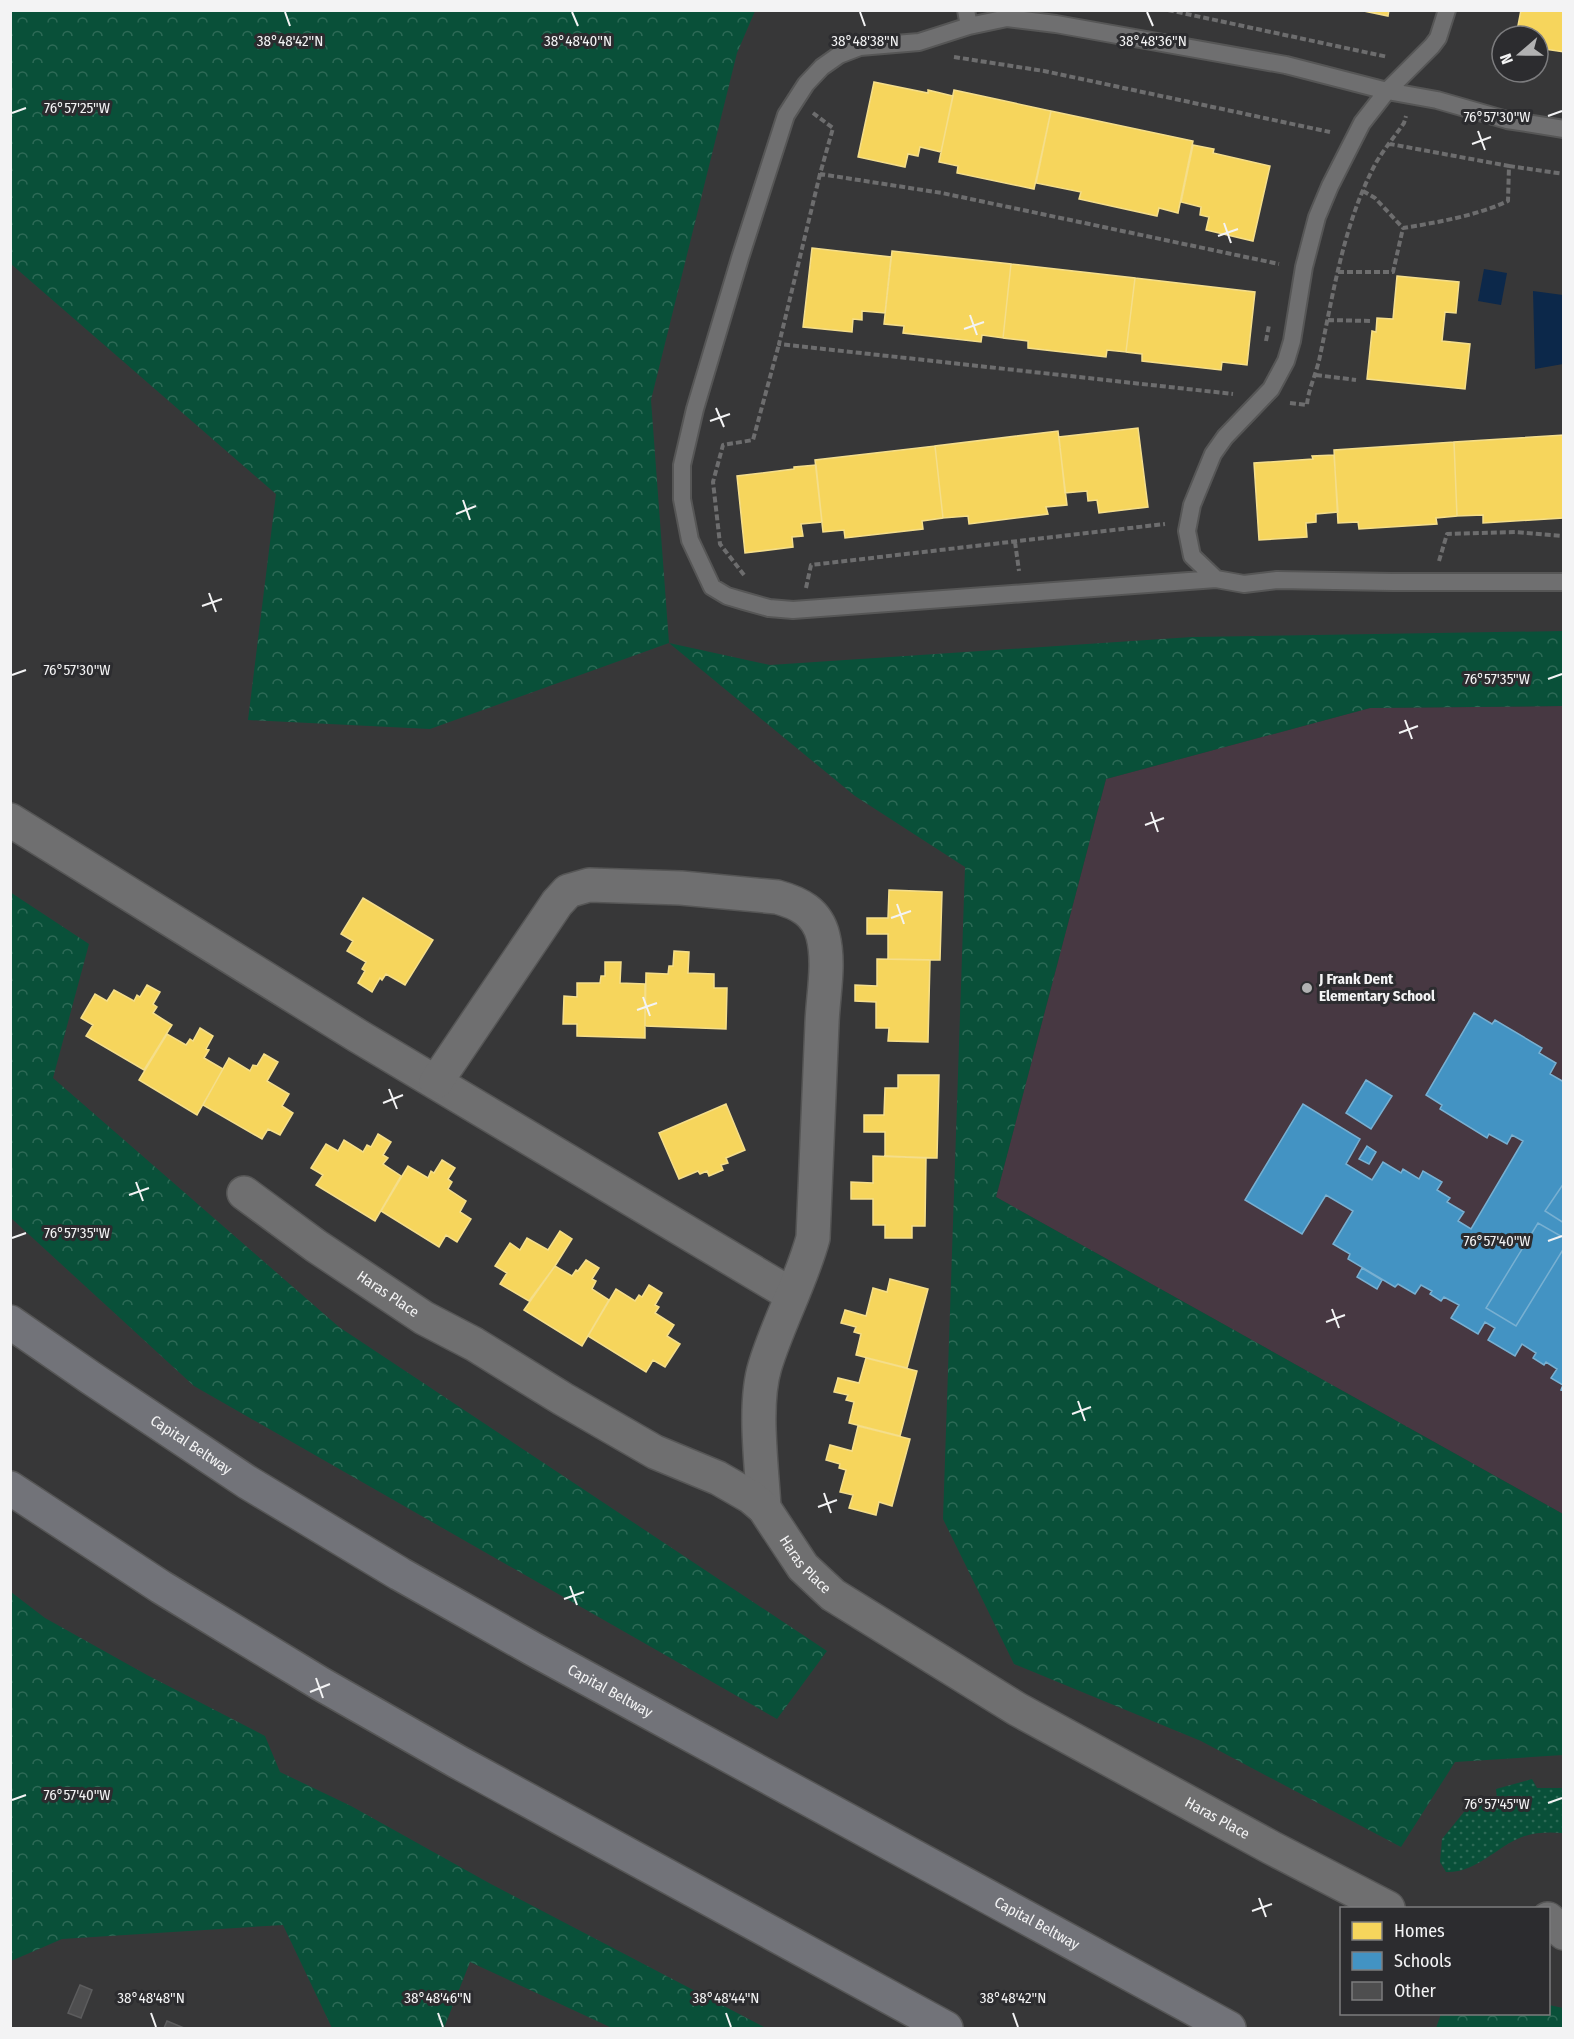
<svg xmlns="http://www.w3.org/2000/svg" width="1574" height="2039" font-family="'Fira Sans Condensed',sans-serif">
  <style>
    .education { fill: #473842 }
    .forest { fill: url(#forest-crowns) }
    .park { fill: url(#park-dots) }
    .water { fill: #0c284a }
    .homes { fill: #f6d55c; stroke: #f5de8a; stroke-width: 1.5 }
    .schools { fill: #4393c3; stroke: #78b0d2; stroke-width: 1.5 }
    .building { fill: #4e4e4f; stroke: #5c5c5d; stroke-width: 1.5 }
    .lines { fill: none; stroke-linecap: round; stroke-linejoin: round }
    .service-casing { stroke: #565656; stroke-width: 20 }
    .minor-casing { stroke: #565656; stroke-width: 36 }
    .motorway-casing { stroke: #565656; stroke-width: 36 }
    .path { stroke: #6d6d6e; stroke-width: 4; stroke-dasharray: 6 3; stroke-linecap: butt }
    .service { stroke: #6f6f70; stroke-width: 16 }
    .minor { stroke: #6f6f70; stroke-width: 33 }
    .motorway { stroke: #727379; stroke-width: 33 }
    .ticks { fill: none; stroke: #f3f3f4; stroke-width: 2 }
    .poi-dot { fill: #b1b1b2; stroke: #2c2c2f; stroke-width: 2 }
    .labels { text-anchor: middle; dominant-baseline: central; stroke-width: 6; stroke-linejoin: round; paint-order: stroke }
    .poi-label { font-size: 15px; font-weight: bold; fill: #f3f3f4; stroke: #2c2c2f; text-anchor: start }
    .street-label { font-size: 15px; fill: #f3f3f4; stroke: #2c2c2f }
    .ticks-label { font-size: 15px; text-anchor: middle; fill: #f3f3f4; stroke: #2c2c2f; stroke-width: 6; stroke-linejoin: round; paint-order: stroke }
  </style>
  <defs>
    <pattern id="forest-crowns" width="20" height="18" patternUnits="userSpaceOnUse" patternTransform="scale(1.5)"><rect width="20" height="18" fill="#095039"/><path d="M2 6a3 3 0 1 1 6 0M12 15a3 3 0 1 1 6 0" fill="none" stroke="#2d6a56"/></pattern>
    <pattern id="park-dots" width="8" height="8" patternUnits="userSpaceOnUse" patternTransform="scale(1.5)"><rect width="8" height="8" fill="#095039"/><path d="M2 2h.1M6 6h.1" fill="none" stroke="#2d6a56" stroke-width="1.8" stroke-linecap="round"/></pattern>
  </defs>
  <rect width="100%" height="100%" fill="#373738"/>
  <!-- education -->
  <path class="education" d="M1563 706V1514L996 1197 1106 779 1370 708Z"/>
  <!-- forest -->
  <path class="forest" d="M11 10 755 11 737 53 651 400 669 643 770 665 1192 637 1563 631V706L1370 708 1106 779 996 1197 1563 1514V1755L1455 1762 1401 1847 1201 1741 1014 1664 943 1519 965 867 855 796 669 643 430 729 248 720 276 494 11 264Z
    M10 892 89 944 53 1078 339 1327 827 1651 777 1719 194 1386 11 1218Z
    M11 1592 45 1618 147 1675 265 1736 280 1772 351 1806 489 1883 766 2028H612L470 1962 444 2028H332L283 1925 62 1939 11 1961Z
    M1549 2005 1563 2008V2028H1436L1441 2014H1548Z"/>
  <!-- park -->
  <path class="park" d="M1532 1779 1537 1788H1563V1833C1549 1832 1535 1832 1522 1837 1496 1847 1476 1873 1446 1872L1440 1862 1442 1839 1464 1812 1497 1799 1496 1789Z"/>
  <!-- water -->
  <path class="water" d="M1484 269 1507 273 1501 305 1478 301Z
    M1533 291 1563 295V364L1535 369Z"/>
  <!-- homes -->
  <path class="homes" d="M1359 10H1389L1388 16Z
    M1521 10H1564V52L1538 48V36H1516Z
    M874 82 928 93V90L953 96 941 152 920 147 918 156 908 154 905 167 858 157Z
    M954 90 1051 111 1034 189 957 173 958 166 939 162Z
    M1051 111 1193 141 1178 213 1159 208 1157 216 1079 199 1081 192 1036 183Z
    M1193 145 1214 149 1213 153 1270 166 1253 241 1206 230 1209 217 1200 215 1201 207 1181 202Z
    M812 248 891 257 885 313 862 311V320L853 319 852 332 803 327Z
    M892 251 1011 264 1003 338 982 335 981 342 903 333 904 326 884 324Z
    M1011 264 1135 278 1126 352 1107 350 1106 357 1028 348V341L1003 338Z
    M1397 276 1459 282 1456 313 1445 312 1442 341 1470 344 1465 389 1367 379 1372 331 1376 332 1377 318 1393 319Z
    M1135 278 1255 292 1247 365 1222 362 1221 370 1142 361V354L1126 352Z
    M1138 428 1148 507 1099 513 1097 500 1088 501 1087 491 1065 493 1059 437Z
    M1058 431 1067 505 1046 507 1048 514 969 524 968 516 943 518 935 446Z
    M1564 435 1563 518 1483 523V515L1457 516 1454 442Z
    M1454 442 1457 516 1436 518 1437 524 1359 529 1358 522 1338 523 1334 450Z
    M935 446 943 518 922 521 923 529 845 538 844 530 823 532 815 460Z
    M1334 455 1338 512 1316 514V522L1306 523 1307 537 1259 540 1254 463 1313 459 1312 456Z
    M816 465 822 522 801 524 803 536 792 537 793 547 745 553 737 476 794 469V467Z
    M889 890 942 892 940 960 888 959V934H867V918H888Z
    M363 898 433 940 405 985 386 974 382 980 380 978 372 992 358 983 365 971 362 969 366 962 347 951 353 941 341 934Z
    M674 951 689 952 688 973 714 974V988H727L726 1029 645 1026 646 973 668 974 669 966H673Z
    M877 959 930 960 928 1042 888 1041 889 1028H876V1002L855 1001V985L877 986Z
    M605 962H621L620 983 645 984V1038L577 1036V1024H563L564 996 577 997V983H600L601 976H605Z
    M147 985 160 992 153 1004 157 1007 153 1013 172 1025 144 1070 86 1036 93 1025 81 1018 95 994 107 1001 114 990 134 1001 137 995 140 997Z
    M200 1028 213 1036 206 1049 209 1050 204 1058 223 1069 197 1115 139 1080 167 1034 186 1045 190 1039 193 1041Z
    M264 1054 278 1062 267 1081 289 1094 282 1106 293 1113 280 1135 268 1129 262 1139 203 1105 229 1058 250 1071 253 1065 257 1066Z
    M898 1075H939L937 1158 885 1156V1132H864V1115H884L885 1088H898Z
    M726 1104 745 1150 726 1158 728 1163 721 1165 723 1170 709 1176 707 1171 700 1174 698 1171 679 1179 659 1133Z
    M378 1134 391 1142 383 1155 388 1158 383 1164 401 1176 375 1221 316 1185 323 1175 311 1168 326 1144 338 1151 344 1140 363 1152 367 1145 371 1147Z
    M873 1156 926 1158 925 1226H912V1238H885V1225H873V1199H851V1182L873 1183Z
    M442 1160 455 1168 448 1179 452 1182 448 1189 466 1201 460 1212 471 1219 457 1242 446 1235 439 1247 381 1211 408 1166 428 1178 431 1171 434 1173Z
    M560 1231 572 1239 555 1266 529 1301 500 1284 507 1273 495 1266 510 1243 520 1250 527 1238 548 1250Z
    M586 1260 599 1268 592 1279 596 1281 592 1289 609 1300 582 1346 524 1310 555 1266 572 1276 576 1270 578 1271Z
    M890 1279 928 1289 907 1368 856 1355 861 1334 854 1332 856 1327 841 1323 845 1310 866 1316 873 1288 887 1292Z
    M649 1285 662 1293 655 1305 659 1307 655 1313 674 1325 667 1336 680 1344 665 1367 653 1360 646 1372 588 1336 616 1289 635 1301 639 1295 642 1297Z
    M866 1358 917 1371 900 1436 849 1423 854 1402 846 1400 848 1395 834 1392 838 1378 859 1383Z
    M858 1426 910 1439 892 1506 879 1502 876 1515 849 1508 853 1495 840 1492 846 1470 839 1468 840 1464 826 1460 830 1445 852 1451Z"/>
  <!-- schools -->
  <path class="schools" d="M1474 1013 1492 1024 1495 1020 1542 1048 1539 1053 1556 1063 1550 1074 1564 1082V1183L1545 1211 1564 1223V1238L1538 1223 1486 1308 1516 1326 1564 1248V1391L1561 1390 1563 1385 1551 1378 1557 1369 1546 1362 1544 1365 1533 1358 1536 1353 1522 1344 1515 1356 1488 1340 1495 1328 1485 1322 1478 1334 1451 1318 1459 1305 1444 1297 1441 1301 1430 1294 1432 1291 1421 1285 1415 1294 1398 1284 1395 1287 1348 1259 1350 1254 1333 1244 1353 1211 1326 1195 1302 1234 1245 1200 1303 1104 1360 1139 1346 1164 1372 1180 1383 1162 1401 1173 1403 1169 1419 1179 1423 1171 1442 1182 1437 1190 1450 1198 1447 1202 1464 1212 1458 1221 1471 1229 1523 1141 1512 1135 1507 1144 1489 1134 1487 1138 1440 1109 1442 1105 1426 1095Z
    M1474 1013 1492 1024 1495 1020 1542 1048 1539 1053 1556 1063 1550 1074 1564 1082V1391L1561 1390 1563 1385 1551 1378 1557 1369 1546 1362 1544 1365 1533 1358 1536 1353 1522 1344 1515 1356 1488 1340 1495 1328 1485 1322 1478 1334 1451 1318 1459 1305 1444 1297 1441 1301 1430 1294 1432 1291 1421 1285 1415 1294 1398 1284 1395 1287 1348 1259 1350 1254 1333 1244 1353 1211 1326 1195 1302 1234 1245 1200 1303 1104 1360 1139 1346 1164 1372 1180 1383 1162 1401 1173 1403 1169 1419 1179 1423 1171 1442 1182 1437 1190 1450 1198 1447 1202 1464 1212 1458 1221 1471 1229 1523 1141 1512 1135 1507 1144 1489 1134 1487 1138 1440 1109 1442 1105 1426 1095Z
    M1366 1080 1392 1096 1371 1129 1346 1113Z
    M1367 1146 1376 1152 1369 1164 1359 1159Z
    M1362 1268 1382 1280 1377 1289 1357 1277Z"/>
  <!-- building -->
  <path class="building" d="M80 1985 92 1990 81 2018 68 2013Z
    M167 2021 184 2028H164Z"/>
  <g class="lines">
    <!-- service casing -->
    <g class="service-casing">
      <path id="service" d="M966 10 969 26
        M1447 10 1438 38 1432 46 1387 91 1362 123 1330 186 1317 217 1304 267 1292 341 1286 361 1271 389 1225 437 1213 454 1192 505 1187 531 1192 556 1216 579 1244 584 1277 580 1392 582H1564
        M1216 579 793 610 769 608 744 601 727 596 712 587 690 540 682 499V465L695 409 740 258 786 115 806 84 822 67 839 55 860 47 919 42 969 26 1007 18 1056 24 1286 65 1387 91 1437 100 1507 120 1564 129"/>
    </g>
    <!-- minor casing -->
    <g class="minor-casing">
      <g id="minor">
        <path d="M10 820 358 1036 792 1295"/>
        <path d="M436 1082 557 903 568 891 589 885 681 888 777 897C799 903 817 912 823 936 830 964 823 995 822 1023 819 1094 816 1166 813 1238 801 1282 778 1323 765 1366 753 1405 762 1467 764 1508"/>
        <path id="s1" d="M244 1193 316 1246 424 1318 474 1344 563 1399 655 1452 718 1478 751 1497 764 1508 803 1567 833 1595 1017 1709 1272 1848 1388 1908"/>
        <path d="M1548 1919 1564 1933"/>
      </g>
    </g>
    <!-- motorway casing -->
    <g class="motorway-casing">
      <g id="motorway">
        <path id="s2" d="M10 1322 91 1378 247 1482 400 1574 533 1649 1229 2028"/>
        <path d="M10 1488 161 1587 321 1684 458 1762 946 2028"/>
      </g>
    </g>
    <!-- path -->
    <path class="path" d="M1168 10 1388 57
      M954 57 1044 71 1330 132
      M813 113 833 128 820 174 942 193 1279 264
      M1509 166 1564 174
      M820 174 779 344 1233 394
      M1363 191 1375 198 1403 228C1439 222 1475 216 1508 201L1509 166 1390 144
      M1338 272H1393L1403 228
      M1328 320 1371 321
      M1266 341 1269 325
      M1316 375 1356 380
      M1290 403 1307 405C1308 390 1317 372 1320 356 1334 290 1344 221 1377 161 1385 148 1395 136 1404 123L1406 116
      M1015 542 1019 571
      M1439 561 1447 534 1515 532 1564 536
      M744 575 720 544 713 482 723 445 753 440 779 344
      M806 588 811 565 1165 524"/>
    <!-- service -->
    <use href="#service" class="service"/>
    <!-- minor -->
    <use href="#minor" class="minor"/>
    <!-- motorway -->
    <use href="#motorway" class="motorway"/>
  </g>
  <!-- ticks -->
  <path class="ticks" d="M285 12 290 26M572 12 578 26M860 12 865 26M1147 12 1153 26M12 113 26 108M1548 116 1562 111M1478 131 1485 150M1472 144 1491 137M1224 223 1231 243M1218 236 1238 229M970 315 977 335M964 329 984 322M716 408 724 427M710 421 730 414M463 500 470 520M456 514 476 506M209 593 216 612M202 606 222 599M12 675 26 670M1548 679 1562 674M1405 720 1412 739M1399 733 1418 726M1151 812 1158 832M1145 825 1164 818M897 904 904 924M891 918 911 911M643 997 650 1016M637 1010 657 1003M389 1089 397 1109M383 1103 403 1095M136 1182 143 1201M129 1195 149 1188M12 1238 26 1233M1548 1241 1562 1236M1332 1309 1339 1328M1326 1322 1345 1315M1078 1401 1085 1421M1072 1414 1091 1407M824 1493 831 1513M818 1507 837 1500M570 1586 577 1605M564 1599 584 1592M316 1678 323 1698M310 1692 330 1684M12 1800 26 1795M1548 1803 1562 1798M1259 1898 1266 1917M1252 1911 1272 1904M151 2013 156 2027M438 2013 443 2027M726 2013 731 2027M1013 2013 1018 2027"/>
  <!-- markers -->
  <circle class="poi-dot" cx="1307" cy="988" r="6"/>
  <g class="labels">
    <!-- poi labels -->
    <g class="poi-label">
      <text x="1319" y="979">J Frank Dent<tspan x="1319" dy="17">Elementary School</tspan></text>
    </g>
    <!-- street labels -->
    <g class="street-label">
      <text stroke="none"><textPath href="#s1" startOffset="176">Haras Place</textPath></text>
      <text stroke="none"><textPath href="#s2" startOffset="219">Capital Beltway</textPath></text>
      <text stroke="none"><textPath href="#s1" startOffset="680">Haras Place</textPath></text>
      <text stroke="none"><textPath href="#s2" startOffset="705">Capital Beltway</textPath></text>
      <text stroke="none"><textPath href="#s1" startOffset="1166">Haras Place</textPath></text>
      <text stroke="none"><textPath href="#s2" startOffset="1191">Capital Beltway</textPath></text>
    </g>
  </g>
  <g class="ticks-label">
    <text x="1153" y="46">38°48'36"N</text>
    <text x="290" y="46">38°48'42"N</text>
    <text x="578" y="46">38°48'40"N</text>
    <text x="865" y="46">38°48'38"N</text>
    <text x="77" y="113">76°57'25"W</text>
    <text x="1497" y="122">76°57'30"W</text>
    <text x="77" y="675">76°57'30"W</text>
    <text x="1497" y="684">76°57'35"W</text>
    <text x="77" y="1238">76°57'35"W</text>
    <text x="1497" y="1246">76°57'40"W</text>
    <text x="77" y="1800">76°57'40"W</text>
    <text x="1497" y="1809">76°57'45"W</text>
    <text x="151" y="2003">38°48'48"N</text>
    <text x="438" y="2003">38°48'46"N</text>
    <text x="726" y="2003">38°48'44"N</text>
    <text x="1013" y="2003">38°48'42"N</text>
  </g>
  <!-- border -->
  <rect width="1574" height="2039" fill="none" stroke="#f3f3f4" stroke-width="24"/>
  <!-- legend -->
  <rect x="1340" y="1907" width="210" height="108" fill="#2c2c2f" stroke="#7c7c7e" stroke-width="1.5"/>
  <rect x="1352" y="1922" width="30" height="18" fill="#f6d55c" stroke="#7c7c7e" stroke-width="1.5"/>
  <text x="1394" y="1937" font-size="18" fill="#f3f3f4">Homes</text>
  <rect x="1352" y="1952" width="30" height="18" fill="#4393c3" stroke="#7c7c7e" stroke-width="1.5"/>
  <text x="1394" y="1967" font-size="18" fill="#f3f3f4">Schools</text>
  <rect x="1352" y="1982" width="30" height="18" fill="#4e4e4f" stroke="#7c7c7e" stroke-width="1.5"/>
  <text x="1394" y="1997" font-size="18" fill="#f3f3f4">Other</text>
  <!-- north arrow -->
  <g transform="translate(1520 54) rotate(250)"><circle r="28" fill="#2c2c2f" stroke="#7c7c7e" stroke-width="1.5"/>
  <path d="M0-4.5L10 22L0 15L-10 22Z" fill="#b1b1b2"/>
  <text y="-9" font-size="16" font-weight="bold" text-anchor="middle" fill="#f3f3f4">N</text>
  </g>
</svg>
